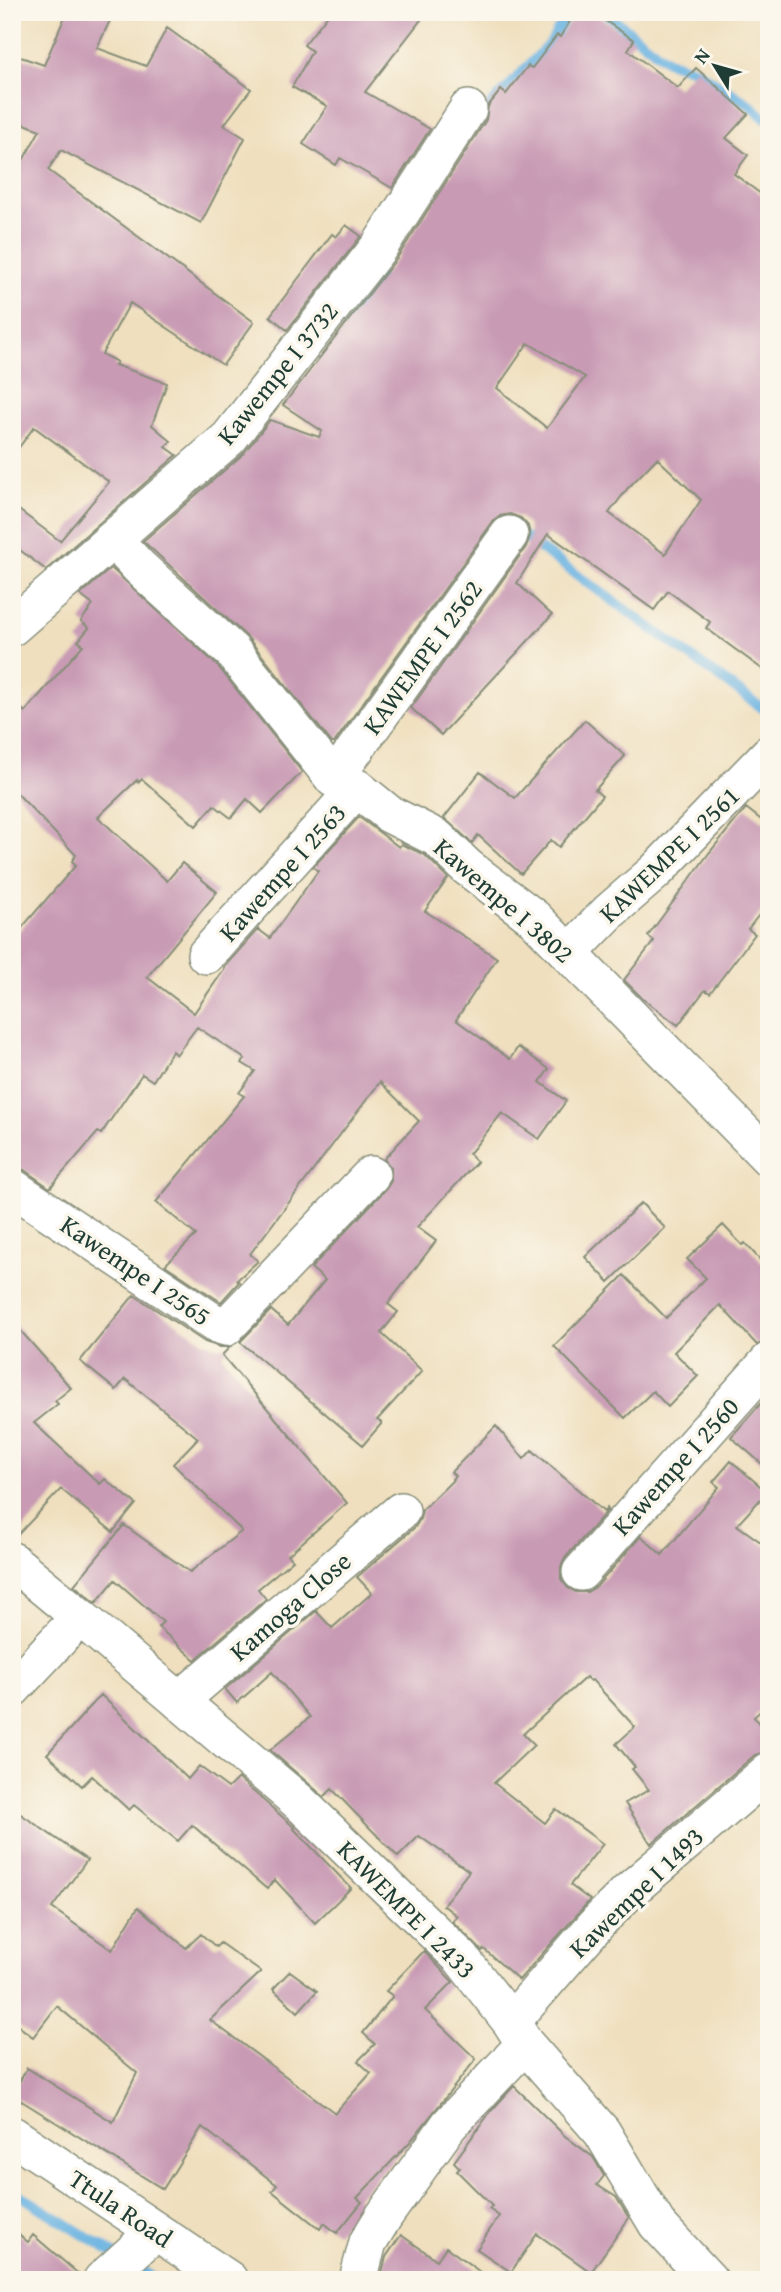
<svg xmlns="http://www.w3.org/2000/svg" width="781" height="2292" font-family="'Gentium Book Plus',serif">
  <style>
    .lines { fill: none; stroke-linecap: round; stroke-linejoin: round }
    .stream { stroke: #69b2e1; stroke-width: 10 }
    .building { fill: #c89ab4; fill-rule: evenodd }
    .street-casing { stroke: #878e79; stroke-width: 40 }
    .street { stroke: #fff; stroke-width: 37 }
    .labels { text-anchor: middle; dominant-baseline: central; stroke-width: 7; stroke-linejoin: round; paint-order: stroke }
    .street-label { font-size: 26px; fill: #1f3d34; stroke: #fbf7ec }
  </style>
  <rect width="100%" height="100%" fill="#fbf7ec"/>
  <filter id="ink" filterUnits="userSpaceOnUse"><feTurbulence type="fractalNoise" baseFrequency=".0143" numOctaves="2"/><feDisplacementMap in="SourceGraphic" scale="14" xChannelSelector="R" yChannelSelector="G"/><feConvolveMatrix kernelMatrix="1 2 1 2 8 2 1 2 1" color-interpolation-filters="sRGB"/></filter>
  <filter id="wash" filterUnits="userSpaceOnUse"><feTurbulence type="fractalNoise" baseFrequency=".00686" numOctaves="4" result="noise"/><feDisplacementMap in="SourceGraphic" scale="28" xChannelSelector="R" yChannelSelector="G"/><feGaussianBlur stdDeviation="1.57" result="paint"/><feColorMatrix in="noise" values="0 0 0 0 0 0 0 0 0 0 0 0 0 0 0 0 0 1.4 0 .05"/><feComposite in="paint" operator="in"/></filter>
  <g filter="url(#wash)">
    <rect width="100%" height="100%" fill="#efdfbe"/>
    <g class="lines">
      <!-- stream -->
      <path class="stream" d="M605 12 667 61 697 71 749 104 769 122
        M477 120 551 42 568 12
        M339 325 364 299 378 275
        M517 538 520 534 769 713
        M12 2190 119 2257
        M145 2272 156 2280"/>
    </g>
    <g id="blocks">
      <!-- building -->
      <path class="building" d="M67 12H114L97 48 146 66 167 28 251 89 224 125 245 138 201 223 61 150 48 170 254 322 223 365 130 303 102 354 117 362 115 365 167 383 152 425 171 441 166 447 177 455 46 570 12 544V505L60 541 109 482 34 427 12 457V180L40 130 12 119V54L44 65Z
        M330 12H427L365 92 430 129 392 188 340 158 336 165 303 144 327 106 292 87 312 51 304 45Z
        M576 12H592L634 40 628 50 678 88 696 68 748 114 726 138 748 155 734 174 769 200V674L706 628 710 622 668 591 654 610 548 534 517 583 552 615 441 735 411 708 526 547 530 536 528 526 521 518 510 514 500 516 492 523 334 743H332L248 638 143 541 243 454 270 420 319 437 322 431 283 405 397 258 486 120 488 106 501 90 506 94 528 66 532 68 557 35 560 37ZM528 343 585 377 547 428 497 388ZM657 458 701 500 665 554 609 513 628 488Z
        M346 225 361 236 287 330 270 316 332 234 336 237Z
        M111 568 217 665 302 772 262 813 247 799 231 818 214 805 196 826 142 779 139 782 137 780 98 817 167 881 182 863 217 892 147 977 194 1013 225 968 224 967 258 929 270 938 318 871 313 867 359 817 399 847 401 844 425 855 448 878 425 911 497 958 456 1020 510 1059 518 1047 549 1069 540 1082 566 1101 539 1139 502 1113 469 1154 477 1162 417 1227 436 1241 388 1304 398 1312 381 1333 422 1371 377 1420 382 1423 363 1445 240 1342 271 1310 288 1325 325 1280 311 1268 386 1189 391 1181V1168L384 1159 419 1121 380 1082 250 1254 258 1261 237 1280 239 1282 221 1302 165 1265 196 1235 156 1202 244 1096 239 1093 255 1071 242 1063 245 1059 197 1027 176 1055 172 1051 153 1081 142 1074 101 1134 98 1132 50 1188 24 1170 12 1166V939L76 865 72 861 76 855 12 788V700L25 712 83 645 78 641 89 628 81 621 93 605 80 595Z
        M585 720 625 756 595 790 602 796 559 847 551 840 521 874 478 835 472 843 444 818 480 772 515 798Z
        M746 808 769 826V902L748 929 755 934 730 967 710 993 705 990 678 1025 643 999 624 980 654 941 648 936 709 853Z
        M641 1203 665 1228 609 1282 585 1257Z
        M723 1225 742 1245 745 1243 769 1270V1341L757 1345 720 1305 674 1352 698 1376 668 1407 653 1391 625 1418 554 1346 624 1275 666 1318 706 1278 687 1259Z
        M134 1295 205 1342 220 1347H230L222 1355 347 1503 288 1555 293 1560 258 1589 266 1599 195 1660 158 1627 163 1622 115 1580 96 1603 74 1585 124 1525 190 1572 242 1531 173 1464 198 1438 125 1379 116 1390 80 1361Z
        M12 1321 71 1388 55 1401 58 1404 34 1423 100 1484 105 1479 136 1504 113 1532 61 1489 12 1541Z
        M769 1394V1470L731 1437Z
        M496 1426 524 1459 532 1450 604 1512 607 1508 608 1510 565 1558 561 1567V1579L568 1588 576 1592H587L597 1586 641 1536 662 1555 719 1487 713 1482 731 1461 767 1492 737 1525 769 1548V1703L754 1717 769 1737V1751L755 1755 651 1844 625 1803 649 1790 632 1769 635 1767 616 1744 635 1727 592 1680 590 1681 586 1677 523 1734 534 1745 494 1783 545 1823 556 1809 603 1844 570 1885 590 1900 519 1980 484 1949 482 1951 452 1921 457 1916 443 1905 469 1871 419 1836 398 1857 332 1789 324 1797 270 1750 310 1717 272 1672 237 1703 225 1689 316 1611 332 1628 372 1593 357 1577 415 1527 420 1519 422 1510 453 1480 452 1479 455 1476 451 1472Z
        M101 1695 188 1779 199 1766 228 1788 238 1778 295 1828 294 1829 351 1888 315 1923 275 1880 267 1889 192 1825 178 1841 134 1805 129 1810 92 1776 82 1786 47 1754Z
        M12 1808 87 1860 52 1908 112 1950 138 1907 186 1948 201 1934 216 1947 220 1943 261 1972 210 2020 335 2113 371 2073 358 2061 375 2044 363 2033 393 1996 386 1991 424 1951 453 1982 425 2010 476 2059 409 2143 357 2198 362 2202 337 2233 324 2223 320 2229 272 2191 277 2185 202 2127 163 2189 12 2095 27 2068 113 2122 137 2073 57 2006 33 2037 12 2021Z
        M290 1971 317 1991 298 2012 273 1989Z
        M514 2086 565 2136 593 2157 604 2176 597 2185 616 2197 629 2218 591 2272 537 2234 511 2272 477 2249 499 2216 489 2209 492 2206 457 2171 460 2168 454 2162 491 2111Z
        M12 2229 28 2242 33 2235 82 2277V2280H12Z
        M401 2235 437 2260 446 2247 491 2280H380L386 2257Z"/>
    </g>
  </g>
  <g filter="url(#ink)">
    <use href="#blocks" fill-opacity="0" stroke="#878e79" stroke-width="2"/>
    <g class="lines">
      <!-- street casing -->
      <g class="street-casing">
        <path id="street" d="M113 539 139 567 232 651 334 779 357 788 389 814 437 838 467 867 534 918 769 1158
          M12 627 229 438 379 247 468 109
          M334 779 509 535
          M569 953 610 911 655 872 769 754
          M206 955 357 788
          M12 1187 216 1324 226 1327 371 1175
          M12 1561 80 1617 12 1689
          M581 1572 769 1361
          M80 1617 299 1802 461 1958 511 2022 525 2044 602 2132 657 2224 709 2280
          M179 1701 401 1511
          M511 2022 600 1920 629 1891 769 1771
          M12 2135 229 2280
          M102 2280 156 2231
          M358 2280 368 2242 384 2216 449 2125 525 2044"/>
      </g>
      <!-- street -->
      <use href="#street" class="street"/>
    </g>
  </g>
  <g class="labels">
    <!-- street labels -->
    <g class="street-label">
      <text transform="translate(277 373) rotate(-51)">Kawempe I 3732</text>
      <text transform="translate(422 657) rotate(-54)">KAWEMPE I 2562</text>
      <text transform="translate(669 854) rotate(-44)">KAWEMPE I 2561</text>
      <text transform="translate(282 872) rotate(-48)">Kawempe I 2563</text>
      <text transform="translate(504 900) rotate(41)">Kawempe I 3802</text>
      <text transform="translate(136 1270) rotate(34)">Kawempe I 2565</text>
      <text transform="translate(675 1466) rotate(-48)">Kawempe I 2560</text>
      <text transform="translate(290 1606) rotate(-41)">Kamoga Close</text>
      <text transform="translate(636 1892) rotate(-44)">Kawempe I 1493</text>
      <text transform="translate(407 1909) rotate(45)">KAWEMPE I 2433</text>
      <text transform="translate(121 2208) rotate(34)">Ttula Road</text>
    </g>
  </g>
  <!-- margin -->
  <rect width="781" height="2292" fill="none" stroke="#fbf7ec" stroke-width="42"/>
  <!-- north arrow -->
  <g transform="translate(715 66) rotate(307)" stroke="#fbf7ec" stroke-width="5" paint-order="stroke">
  <path d="M0-5L12 26L0 18L-12 26Z" fill="#1f3d34"/>
  <text y="-10" font-size="19" font-weight="bold" text-anchor="middle" fill="#1f3d34">N</text>
  </g>
</svg>
